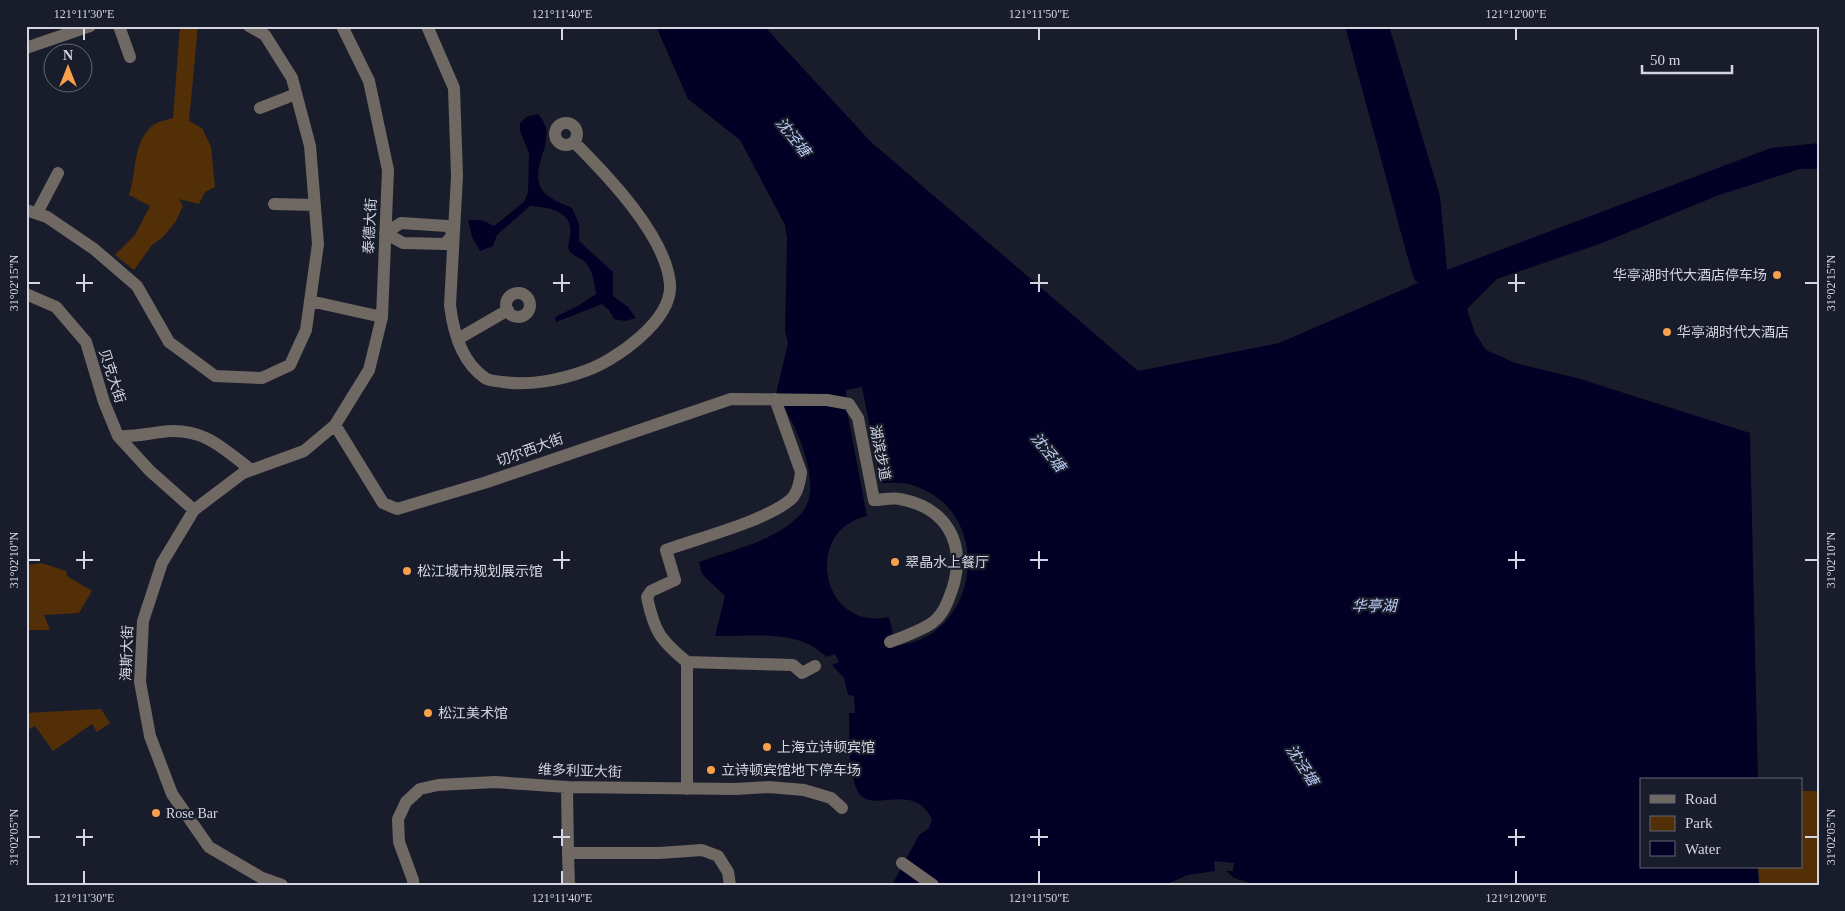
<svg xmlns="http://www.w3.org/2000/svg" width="1845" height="911" font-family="'Times New Roman','Noto Sans SC',serif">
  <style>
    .green { fill: #532f07 }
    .water { fill: #020125; fill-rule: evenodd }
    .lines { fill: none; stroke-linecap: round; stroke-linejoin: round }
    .minor { stroke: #6f6863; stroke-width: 12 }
    .ticks { fill: none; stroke: #d3d6e0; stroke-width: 2 }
    .poi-dot { fill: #f8a14a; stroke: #191d2b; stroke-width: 2 }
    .labels { text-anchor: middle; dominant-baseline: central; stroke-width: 4.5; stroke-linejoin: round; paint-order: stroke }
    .street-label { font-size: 14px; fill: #d3d6e0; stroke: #191d2b }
    .poi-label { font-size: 14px; fill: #d3d6e0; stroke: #191d2b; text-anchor: start }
    .water-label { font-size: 15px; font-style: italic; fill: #bdccf8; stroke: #191d2b }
    .neatline { fill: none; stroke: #d3d6e0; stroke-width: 2 }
    .ticks-label { font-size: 12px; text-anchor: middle; fill: #d3d6e0 }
  </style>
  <rect width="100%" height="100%" fill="#191d2b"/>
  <!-- green -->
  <path class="green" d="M180 26H198L189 121 202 128 211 147 215 187 205 192 199 204 179 199 183 206 176 221 163 237 152 245 134 270 115 255 135 235 150 206 129 195C137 172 132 145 151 127 155 122 166 120 173 118Z
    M42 563 66 571 67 576 92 591 79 613 44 615 50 630H26V565Z
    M101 709 110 723 97 732 92 724 53 751 35 726 26 731V713Z
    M1801 791H1819V885H1759L1758 867H1801Z"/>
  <!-- water -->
  <path class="water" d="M656 26H764L870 141 1138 371 1279 343 1418 283 1414 279 1407 255 1345 26H1389L1440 196 1447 270 1771 148 1819 143V169H1800L1719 195 1602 243 1497 279 1467 309 1475 333 1486 350 1515 363 1577 378 1750 433 1758 780H1641V867H1758L1759 885H1256L1234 878 1226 871H1233L1234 863 1214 861 1215 871 1188 875 1164 885H892L919 835 929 828 932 819C912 779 869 817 857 790 847 768 850 738 849 713H855L854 696 848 695 844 678 832 665 839 662 835 654 826 657C800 628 750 637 715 636L725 596 702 574 699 562C732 550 775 541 800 515 827 488 794 420 776 394L788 343 785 331 787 238 785 225 740 140 688 99ZM862 387 881 483C891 483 903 482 912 485 999 511 979 646 889 646L886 636 893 634 889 617C821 632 802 530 867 516L847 411 846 390Z
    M538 114C541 118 545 123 546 128 551 150 525 176 547 195 554 201 564 204 572 208L579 224V241L613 272V296L628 307 636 318 625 321 614 319 609 310 602 304 556 322 555 317 576 307 596 294C594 282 593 270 585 262 580 257 572 256 569 250 567 246 570 240 570 235 574 211 548 207 530 206L497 235 493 246 480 251 472 237 468 220H482L494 226 524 202 528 192 529 153 520 131V123L526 117Z"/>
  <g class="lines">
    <!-- minor -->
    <path class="minor" d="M119 26 130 57
      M427 26 454 88 457 176 450 305C453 331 462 362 485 378 489 381 497 381 503 382 529 386 560 380 585 371 615 361 673 320 670 284 666 236 607 175 574 142
      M26 48 90 26
      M260 108 296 94
      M555 134a11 11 0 1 1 22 0a11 11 0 1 1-22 0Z
      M274 204 315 205
      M26 210 47 217 94 249 137 286 169 342 215 376 262 378 290 365 306 330 318 244 310 146 292 78 265 35 249 26
      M37 213 58 173
      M401 223 447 226 454 233 445 244 403 243 385 233Z
      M506 305a12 12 0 1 1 24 0a12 12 0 1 1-24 0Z
      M26 294 56 307 86 342 104 402 118 436 150 471 194 510
      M310 301 382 317
      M458 339 508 310
      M335 425 383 503 397 509 487 482 731 399 827 400 849 404 858 418 874 500C882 500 892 497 900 499 947 508 966 543 953 587 948 601 944 614 932 623 920 631 903 637 890 642
      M118 436C134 437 146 434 161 432 201 426 222 447 251 470
      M687 662 793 665 802 673 815 666
      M567 787 568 853
      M687 789V662C660 640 654 631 647 597L651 591 675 580 666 550C699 538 765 521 790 500 798 494 800 481 801 472L775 399
      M902 863 933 885
      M282 885 262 878 209 847 172 794 150 736 140 682 143 621 162 563 194 510 243 473 304 451 335 425 369 370 382 317 388 170 369 81 342 26
      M413 885V880L399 842 398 819 406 802 420 789 438 785 495 782 567 787 736 789 769 787 804 790 831 798 842 808
      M569 885 568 853H659L702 850 718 856 728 872 730 885"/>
  </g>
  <!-- ticks -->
  <path class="ticks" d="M84 28V40M562 28V40M1039 28V40M1516 28V40M84 274V292M562 274V292M1039 274V292M1516 274V292M28 283H40M76 283H93M553 283H570M1030 283H1048M1508 283H1525M1805 283H1818M84 551V569M562 551V569M1039 551V569M1516 551V569M28 560H40M76 560H93M553 560H570M1030 560H1048M1508 560H1525M1805 560H1818M84 829V846M562 829V846M1039 829V846M1516 829V846M28 837H40M76 837H93M553 837H570M1030 837H1048M1508 837H1525M1805 837H1818M84 871V884M562 871V884M1039 871V884M1516 871V884"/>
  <!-- markers -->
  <g class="poi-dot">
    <circle cx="1777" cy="275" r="5"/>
    <circle cx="1667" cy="332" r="5"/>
    <circle cx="895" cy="562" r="5"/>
    <circle cx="407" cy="571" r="5"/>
    <circle cx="428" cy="713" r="5"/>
    <circle cx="767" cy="747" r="5"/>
    <circle cx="711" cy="770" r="5"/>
    <circle cx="156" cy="813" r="5"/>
  </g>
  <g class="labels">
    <!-- street labels -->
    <g class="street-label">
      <text transform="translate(370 226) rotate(-87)">泰德大街</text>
      <text transform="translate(112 376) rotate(72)">贝克大街</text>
      <text transform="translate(530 450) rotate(-20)">切尔西大街</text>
      <text transform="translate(880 453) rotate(79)">湖滨步道</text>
      <text transform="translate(127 653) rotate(-88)">海斯大街</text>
      <text transform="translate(580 771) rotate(2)">维多利亚大街</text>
    </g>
    <!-- poi labels -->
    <g class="poi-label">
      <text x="1767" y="275" text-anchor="end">华亭湖时代大酒店停车场</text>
      <text x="1677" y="332">华亭湖时代大酒店</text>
      <text x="905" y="562">翠晶水上餐厅</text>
      <text x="417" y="571">松江城市规划展示馆</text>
      <text x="438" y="713">松江美术馆</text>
      <text x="777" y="747">上海立诗顿宾馆</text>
      <text x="721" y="770">立诗顿宾馆地下停车场</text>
      <text x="166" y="813">Rose Bar</text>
    </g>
    <!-- water labels -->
    <g class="water-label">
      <text transform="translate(793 137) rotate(51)">沈泾塘</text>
      <text transform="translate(1048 452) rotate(51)">沈泾塘</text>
      <text x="1374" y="606">华亭湖</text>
      <text transform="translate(1302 765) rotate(57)">沈泾塘</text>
    </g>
  </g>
  <!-- border -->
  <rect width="1845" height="911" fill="none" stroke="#191d2b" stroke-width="55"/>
  <!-- legend -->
  <rect x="1640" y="778" width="162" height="90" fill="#191d2b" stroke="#636773"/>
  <rect x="1650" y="795" width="25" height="8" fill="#6f6863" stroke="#636773"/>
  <text x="1685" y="804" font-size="15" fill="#d3d6e0">Road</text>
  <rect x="1650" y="816" width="25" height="15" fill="#532f07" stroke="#636773"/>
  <text x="1685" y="828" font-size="15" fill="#d3d6e0">Park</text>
  <rect x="1650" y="841" width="25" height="15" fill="#020125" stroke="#636773"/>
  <text x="1685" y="854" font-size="15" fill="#d3d6e0">Water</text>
  <!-- north arrow -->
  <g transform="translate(68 68)"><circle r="24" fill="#191d2b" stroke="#636773"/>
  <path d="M0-4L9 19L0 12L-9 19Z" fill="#f8a14a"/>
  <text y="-8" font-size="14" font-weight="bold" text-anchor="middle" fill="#d3d6e0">N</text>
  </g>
  <!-- scale -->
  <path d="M1642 65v8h90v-8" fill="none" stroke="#d3d6e0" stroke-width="2.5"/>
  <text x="1650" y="65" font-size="15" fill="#d3d6e0" stroke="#191d2b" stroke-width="4" paint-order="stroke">50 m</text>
  <rect x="28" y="28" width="1790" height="856" class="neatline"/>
  <g class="ticks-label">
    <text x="84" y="18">121°11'30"E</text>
    <text x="562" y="18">121°11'40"E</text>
    <text x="1039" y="18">121°11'50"E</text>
    <text x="1516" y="18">121°12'00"E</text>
    <text transform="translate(14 283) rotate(-90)" y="4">31°02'15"N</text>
    <text transform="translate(1831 283) rotate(-90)" y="4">31°02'15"N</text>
    <text transform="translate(14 560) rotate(-90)" y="4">31°02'10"N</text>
    <text transform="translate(1831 560) rotate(-90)" y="4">31°02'10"N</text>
    <text transform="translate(14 837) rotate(-90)" y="4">31°02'05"N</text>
    <text transform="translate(1831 837) rotate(-90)" y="4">31°02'05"N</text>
    <text x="84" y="902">121°11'30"E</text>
    <text x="562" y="902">121°11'40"E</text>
    <text x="1039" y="902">121°11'50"E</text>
    <text x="1516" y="902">121°12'00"E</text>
  </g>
</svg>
